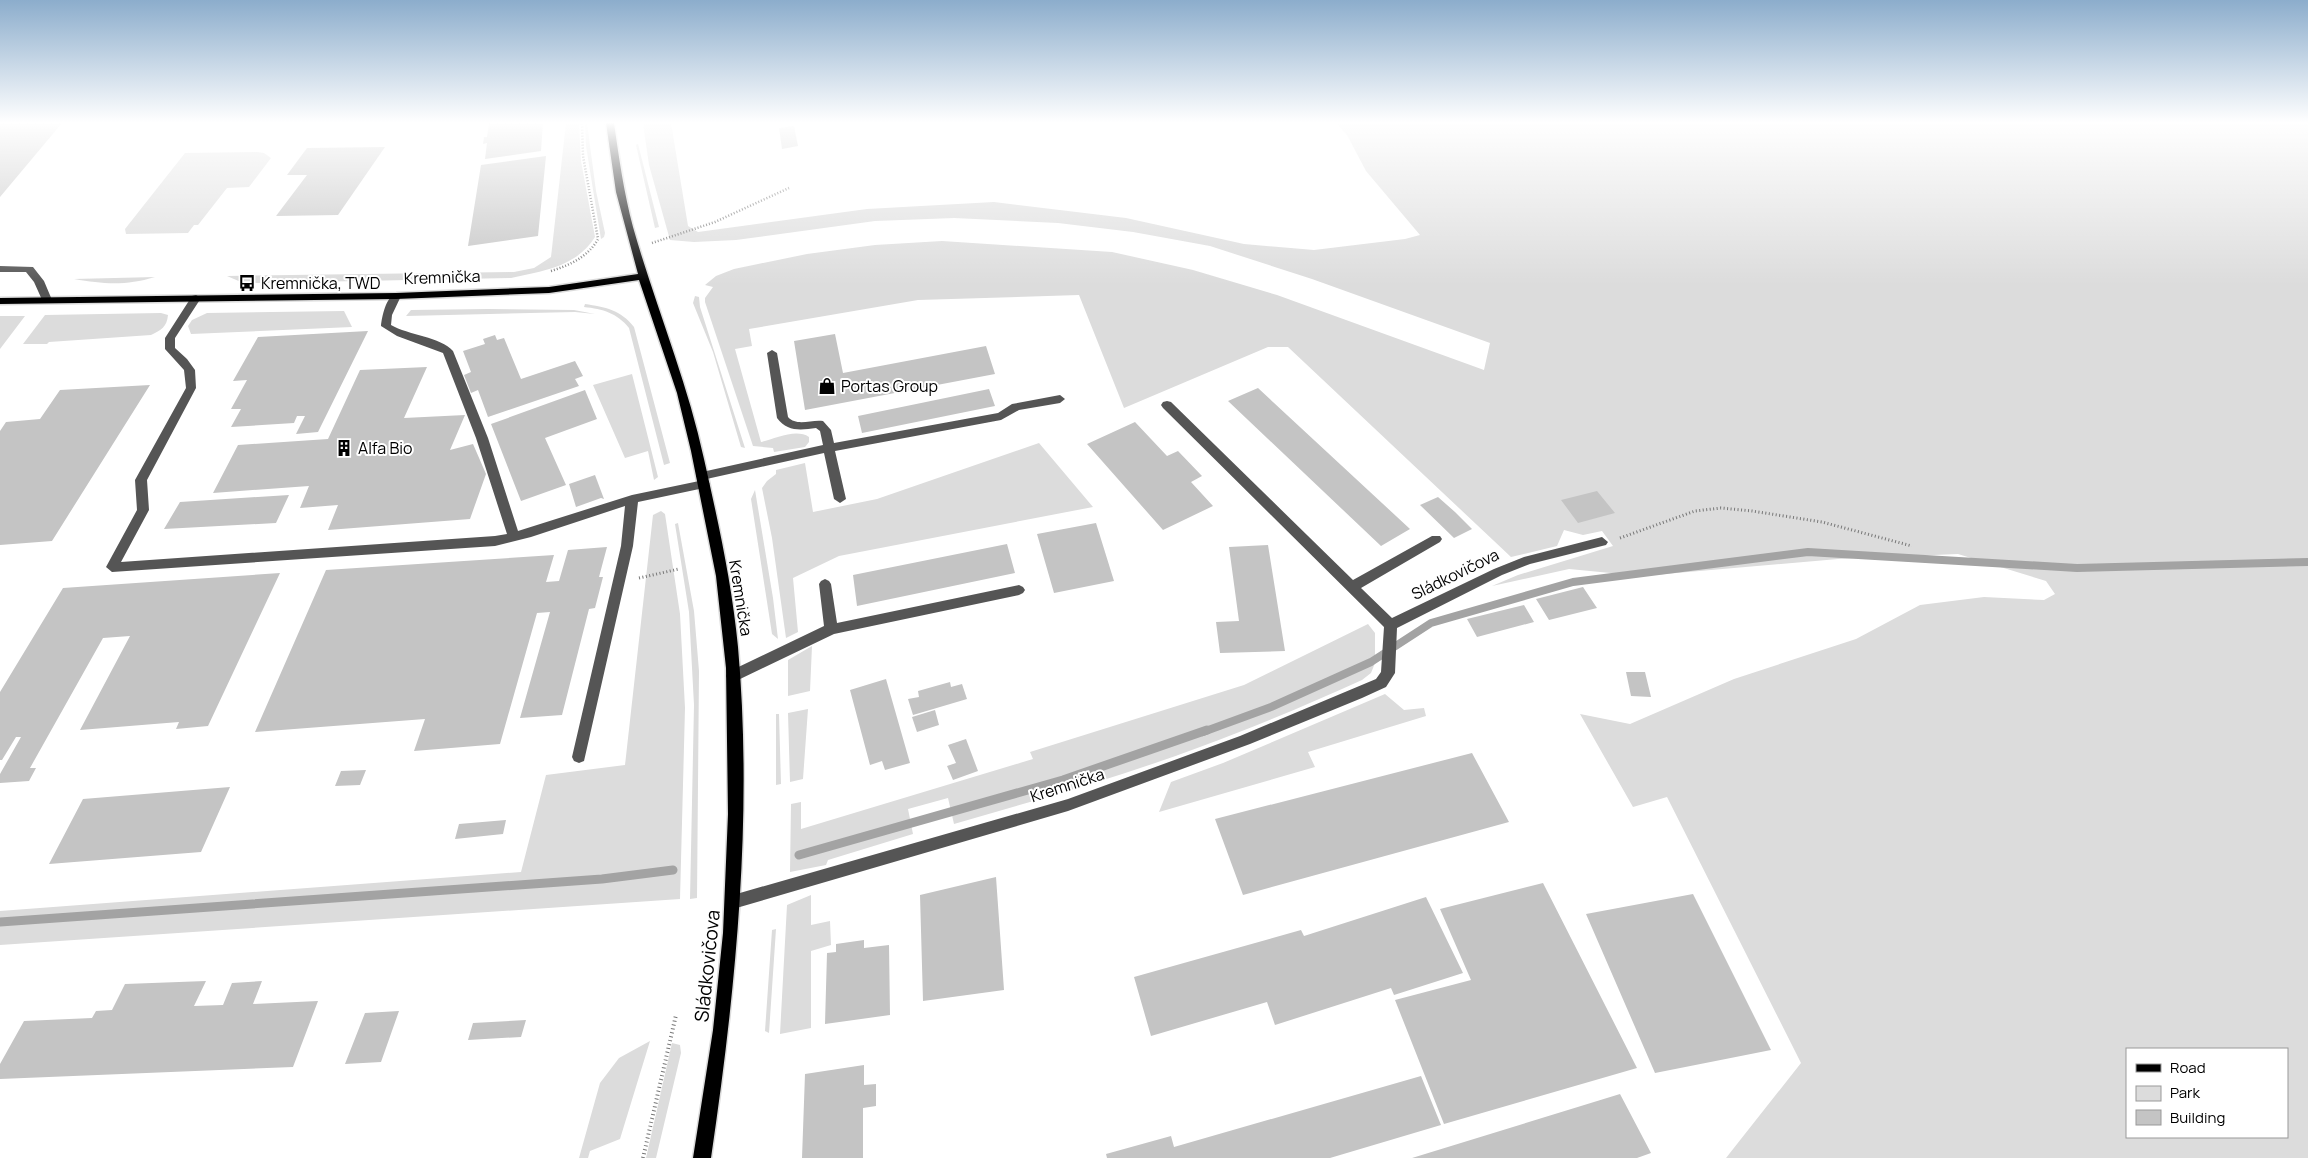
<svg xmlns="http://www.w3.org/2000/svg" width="2308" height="1158" font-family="Manrope,sans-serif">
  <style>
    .green { fill: #dcdcdc; fill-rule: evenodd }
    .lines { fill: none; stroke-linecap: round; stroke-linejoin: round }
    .stream-far1 { stroke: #a3a3a3; stroke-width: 8 }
    .stream { stroke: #a3a3a3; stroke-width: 9 }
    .building { fill: #c4c4c4 }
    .major-casing { stroke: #dbdbdb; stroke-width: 3 }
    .path-far2 { stroke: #777; stroke-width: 2.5; stroke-dasharray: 1 2; stroke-linecap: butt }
    .path-far1 { stroke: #777; stroke-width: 3; stroke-dasharray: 1 2.5; stroke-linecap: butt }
    .path { stroke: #777; stroke-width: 4; stroke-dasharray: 1 3; stroke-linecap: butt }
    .minor { fill: #555; fill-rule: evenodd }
    .major { fill: #000; fill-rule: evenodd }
    .labels { text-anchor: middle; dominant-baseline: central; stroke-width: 4; stroke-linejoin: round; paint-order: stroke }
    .street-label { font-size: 16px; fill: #000; stroke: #fff }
    .poi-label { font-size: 16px; fill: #000; stroke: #fff; text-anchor: start }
    .near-street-label { font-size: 19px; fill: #000; stroke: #fff }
  </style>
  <rect width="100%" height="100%" fill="#fff"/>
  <!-- green -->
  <path class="green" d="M566 123H579L581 161 595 237C576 267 543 271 511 278L257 283 241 282 227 276 514 272 534 268 551 257Z
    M585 123H587L596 191 605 233 604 237 601 239 586 146Z
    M643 123H671L688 226 698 232 867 209 994 202 1126 218 1244 244 1314 250 1405 239 1420 235 1366 171 1347 135 1336 123H2308V1158H1726L1801 1063 1667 797 1633 807 1580 714 1630 724 1734 679 1856 639 1920 605 1984 597 2044 600 2055 594 2046 581 1958 554 1838 559 1642 576 1569 569 1492 586 1518 575 1613 546 1602 531 1583 535 1564 530 1557 546 1511 557 1288 347H1268L1124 408 1079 295 918 300 749 329 752 346 735 349 761 442C775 439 796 428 809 437V442L805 447 774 452 773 448 753 446 705 302V298L713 287 705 285 716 276 734 269 807 254 875 245 942 241 1112 252 1193 270 1277 295 1484 370 1490 343 1312 279 1210 246 1133 232 1058 223 954 218 875 221 736 240 694 242 670 240 649 165ZM2127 1049H2287V1137H2127Z
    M638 144 659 227 655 228 636 145Z
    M257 152 264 153 271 158 249 187 227 188 198 225H194L188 233 126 234 125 229 185 153Z
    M155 277C125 286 104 284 74 279Z
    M695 296 699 297 700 307 745 448 741 447 713 352 693 303Z
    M585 304C605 307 621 310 634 327L670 463 664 465 629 328C617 313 603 309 584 307Z
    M488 309 574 310 595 314 575 312 406 316 411 310Z
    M344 311 352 327 191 334 188 326 192 320 207 313Z
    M161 313 168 315C167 327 161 330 151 335L49 342 47 344H23L45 315Z
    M0 316H25L0 349Z
    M632 374 658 477 654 480 648 451 625 458 593 385Z
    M1039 443 1093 507 839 556 793 578 798 632 786 638 772 538 762 488 767 481 776 474V470L805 463 813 512 877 499Z
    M755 490 773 598 778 639 772 634 751 499Z
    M661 511 665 514 680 614 685 708 680 899 0 945V911L521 872 546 775 625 765 653 515Z
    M678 523 694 611 699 671 697 898 690 899 694 705 689 612 675 524Z
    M1368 624 1375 633V663L1371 673 1362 680C1309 704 1255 727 1200 747 1120 777 1037 800 954 824L948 798 908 809 913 834 828 860 826 865 790 872 791 804 801 802V829L1033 759 1030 752 1244 685Z
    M812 646 810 691 788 696V660Z
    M1385 694 1404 710 1424 708 1426 716 1308 752 1315 767 1159 812 1171 782 1223 763Z
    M808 709 803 779 790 782 788 713Z
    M776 714H779L781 784 776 785Z
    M811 895V925L830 921 831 945 811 951V1028L780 1034 787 905Z
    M776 929 769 1033 765 1031 772 930Z
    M650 1041 620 1139 590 1151 588 1158H579L600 1083 619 1058Z
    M672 1043 680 1045 681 1053 656 1158H646Z"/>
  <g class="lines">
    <!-- stream-far1 -->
    <path class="stream-far1" d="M1203 732 1271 707 1371 662 1431 623 1573 582 1808 552 2077 568 2308 562"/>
    <!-- stream -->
    <path class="stream" d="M799 855 1063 780 1207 730
      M0 922 602 879 673 870"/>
  </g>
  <!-- building -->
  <path class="building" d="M0 123H62L0 197Z
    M489 123H543L541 151 485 159 487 143 483 144 484 137H487Z
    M794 126 798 146 782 149 779 128Z
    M385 147 338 215 276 216 307 175H287L307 148Z
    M546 156 538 236 468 246 481 165Z
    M368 331 318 432 296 434 305 416H297L294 423 231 427 241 409H231L247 380 233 381 258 337Z
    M835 334 843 373 986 346 995 374 805 410 794 341Z
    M495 335 497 340 504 338 521 379 575 361 583 376 575 379 579 386 488 417 478 390 471 393 464 375 471 372 463 351 485 344 483 339Z
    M427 367 404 418 465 415 450 450 473 444 486 474 470 519 328 530 338 505 300 508 309 486 213 493 238 445 328 439 360 370Z
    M150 385 52 541 0 545V431L6 422 40 419 60 390Z
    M1258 388 1410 529 1381 546 1228 401Z
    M989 389 995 406 862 433 858 416Z
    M585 390 597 419 545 438 566 485 521 501 491 424Z
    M1135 422 1167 456 1178 451 1202 476 1191 482 1213 506 1163 530 1087 444Z
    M595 475 604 499 601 498 576 507 569 484Z
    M1597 491 1615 513 1578 523 1561 500Z
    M289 495 276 523 164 529 180 502Z
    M1438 497 1455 512 1472 529 1454 538 1420 505Z
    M1096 523 1114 581 1054 593 1037 534Z
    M1007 544 1015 573 857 606 853 575Z
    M1268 545 1285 651 1220 653 1216 622 1239 621 1229 547Z
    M607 547 599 577H603L595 608 589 609 562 715 520 718 550 612 537 613 500 744 414 751 425 719 255 732 326 570 554 555 546 582 559 581 568 550Z
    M280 573 208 726 176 729 179 722 80 730 130 636 103 638 30 768H36L29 781 0 783V774L21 737H16L2 760H0V692L63 588Z
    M1583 587 1597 608 1549 620 1536 599Z
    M1524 605 1534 622 1477 637 1467 619Z
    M1626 672H1645L1651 697 1631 696Z
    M886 679 910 763 885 770 882 761 870 765 850 690Z
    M950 682 951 687 962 684 967 699 913 715 908 699 919 697 918 691Z
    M935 710 939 725 917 732 912 717Z
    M966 739 978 771 953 780 947 766 956 763 948 745Z
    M1472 753 1509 822 1243 895 1215 819Z
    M366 770 360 785 335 786 341 771Z
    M230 787 201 852 49 864 83 799Z
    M506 820 503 834 455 839 459 824Z
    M996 877 1004 990 923 1001 920 895Z
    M1543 883 1637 1068 1444 1124 1395 1000 1471 980 1440 909Z
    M1693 894 1771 1050 1655 1073 1586 914Z
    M1426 897 1463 973 1394 995 1391 988 1275 1025 1267 1002 1151 1036 1134 977 1301 930 1304 936Z
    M864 940V948L889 945 890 1015 825 1024 827 953 836 952V944Z
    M206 981 194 1006 223 1005 232 983 262 981 253 1004 318 1001 293 1067 0 1079V1064L24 1021 92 1018 96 1011 112 1010 125 984Z
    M399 1011 381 1062 345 1064 365 1013Z
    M526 1020 521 1037 468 1040 473 1023Z
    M864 1065V1085L876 1084V1106L863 1108V1158H802L805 1074Z
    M1421 1076 1441 1125 1330 1158H1107L1106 1154 1171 1136 1174 1147Z
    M1620 1094 1651 1153 1637 1158H1412Z"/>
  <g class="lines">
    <!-- major casing -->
    <g class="major-casing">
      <path id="major" d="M606 123H614C619 158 624 193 633 227 655 305 687 380 704 459 718 521 732 584 738 647 753 818 736 988 711 1158H693L713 1030 723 933 728 814 726 668 716 576 691 451 677 393 639 280 549 293 396 299 0 304V298L396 293 549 287 638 274 616 192Z"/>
    </g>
    <!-- path-far2 -->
    <path class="path-far2" d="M652 243 715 222 789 188
      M551 271C570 265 588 257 598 239L583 156 582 123"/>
    <!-- path-far1 -->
    <path class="path-far1" d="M1620 538 1695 511 1721 508 1752 511 1822 522 1912 546
      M639 578 679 569"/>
    <!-- path -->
    <path class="path" d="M643 1158 676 1015"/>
    <!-- minor -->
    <path class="minor" d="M0 266 33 267 44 281 52 300 51 302H43L34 282 26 272H0Z
      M396 293 401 296 392 315 391 325C408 335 441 337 453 351L488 438 518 531 632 495 704 480 710 484 704 488 638 502 633 546 584 761 579 763 574 761 572 757 621 546 625 506 531 537 495 546 112 572 106 567 137 510 135 480 186 388 184 370 165 349V338L192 296 196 295 201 298 175 338V348L187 359 195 370 196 388 147 480 149 510 121 562 495 536 507 534 476 438 443 353 397 336 381 326C382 316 386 297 396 293Z
      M772 350 777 353 788 417C797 427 812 419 823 421L831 430 834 443 998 413 1012 404 1060 395 1065 399 1060 403 1019 410 1001 420 835 451 846 499 840 503 834 499 824 453 702 480 698 479 696 476 698 473 702 472 823 445 820 431 816 428C801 430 787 432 777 418L767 353Z
      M1167 401 1171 402 1353 580 1432 536H1440L1442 539 1440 542 1361 588 1392 618 1494 569 1524 557 1602 537 1608 542 1606 545 1530 564 1502 575 1397 628 1395 673 1386 687 1362 698 1250 744 1068 811 733 909 728 907 725 902 728 897 733 895 1068 799 1240 736 1376 679 1381 672 1384 627 1163 408 1161 405 1163 402Z
      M825 579 829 581 831 584 837 623 1019 585 1023 587 1025 590 1023 593 1019 595 834 634 738 680 733 681 728 680 726 676 728 672 824 626 819 584 821 581Z"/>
    <!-- major -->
    <use href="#major" class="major"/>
  </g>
  <!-- sky -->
  <linearGradient id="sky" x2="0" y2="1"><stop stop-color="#8cadcc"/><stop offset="0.43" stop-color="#fff"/><stop offset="1" stop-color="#fff" stop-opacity="0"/></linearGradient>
  <rect width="2308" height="285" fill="url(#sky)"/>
  <!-- icons -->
  <defs>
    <g id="bus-bare" transform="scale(1.35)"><path d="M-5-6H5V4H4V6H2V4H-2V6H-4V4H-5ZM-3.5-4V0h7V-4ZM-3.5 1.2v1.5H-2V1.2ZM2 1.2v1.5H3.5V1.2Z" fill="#000" stroke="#fff" stroke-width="2.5" paint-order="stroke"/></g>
    <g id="shop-bare" transform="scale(1.35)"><path d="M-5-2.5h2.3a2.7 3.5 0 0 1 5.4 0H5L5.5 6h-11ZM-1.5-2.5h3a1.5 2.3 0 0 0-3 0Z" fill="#000" stroke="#fff" stroke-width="2.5" paint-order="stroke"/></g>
    <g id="building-bare" transform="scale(1.35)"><path d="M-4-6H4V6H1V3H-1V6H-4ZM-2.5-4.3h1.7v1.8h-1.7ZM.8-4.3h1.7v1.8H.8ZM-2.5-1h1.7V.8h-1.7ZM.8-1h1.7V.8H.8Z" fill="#000" stroke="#fff" stroke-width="2.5" paint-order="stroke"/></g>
  </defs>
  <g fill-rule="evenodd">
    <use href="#bus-bare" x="247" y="283"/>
    <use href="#shop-bare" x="827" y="386"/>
    <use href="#building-bare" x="344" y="448"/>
  </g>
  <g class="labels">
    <!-- street labels -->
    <g class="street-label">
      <text transform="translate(442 277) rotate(-2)">Kremnička</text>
      <text transform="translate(1455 574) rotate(-26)">Sládkovičova</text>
      <text transform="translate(741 598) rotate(81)">Kremnička</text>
      <text transform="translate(1067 785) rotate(-18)">Kremnička</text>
    </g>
    <!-- poi labels -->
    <g class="poi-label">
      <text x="261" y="283">Kremnička, TWD</text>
      <text x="841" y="386">Portas Group</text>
      <text x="358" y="448">Alfa Bio</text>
    </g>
    <!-- near-street labels -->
    <g class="near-street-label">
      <text transform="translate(707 966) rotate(-84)">Sládkovičova</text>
    </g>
  </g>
  <!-- legend -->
  <rect x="2126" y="1048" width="162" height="90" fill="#ffffff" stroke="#999999"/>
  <rect x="2136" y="1064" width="25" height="8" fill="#000000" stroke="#999999"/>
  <text x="2170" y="1073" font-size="15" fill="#000000">Road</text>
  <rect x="2136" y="1086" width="25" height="15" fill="#dcdcdc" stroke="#999999"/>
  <text x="2170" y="1098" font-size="15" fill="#000000">Park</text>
  <rect x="2136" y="1110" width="25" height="15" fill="#c4c4c4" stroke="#999999"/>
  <text x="2170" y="1123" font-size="15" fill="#000000">Building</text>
</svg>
